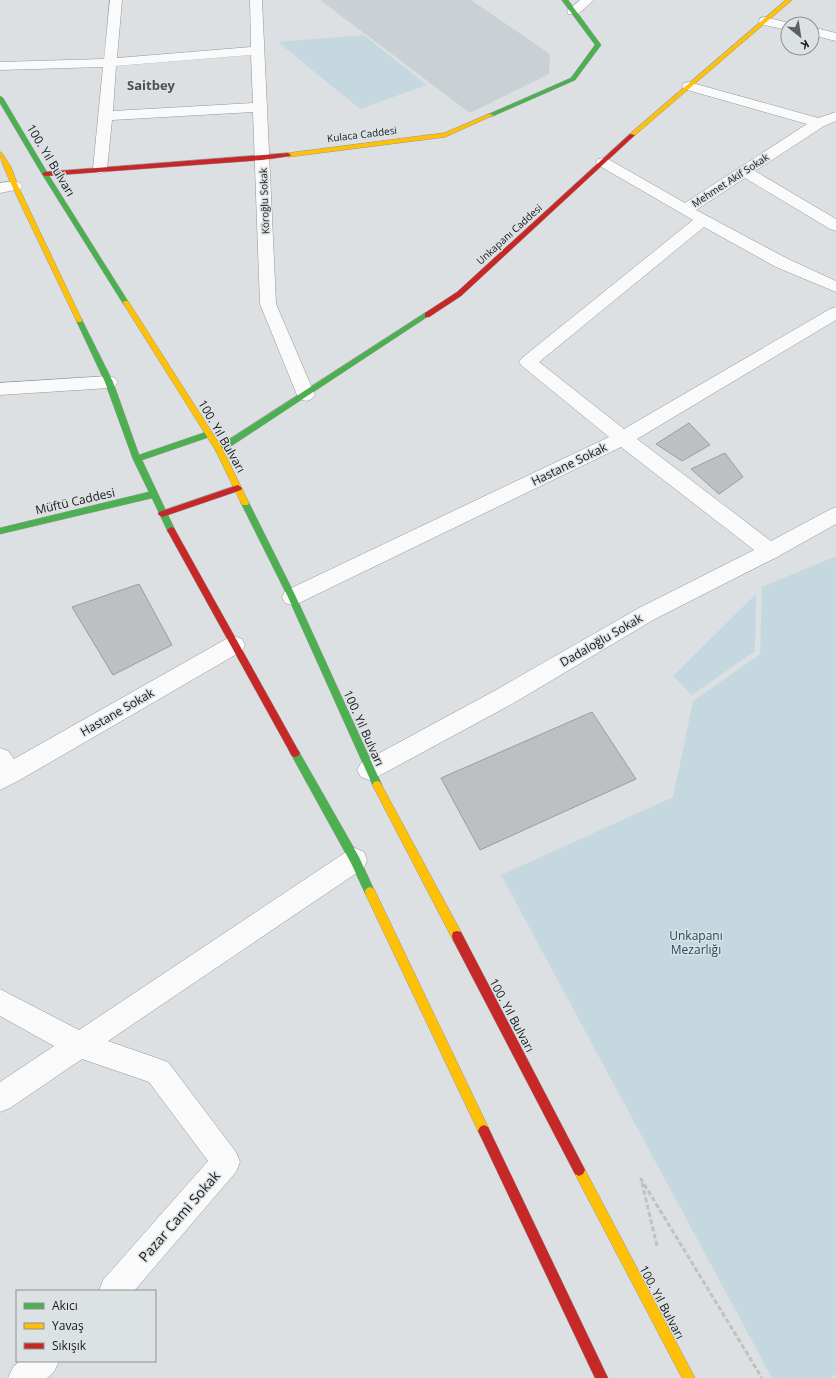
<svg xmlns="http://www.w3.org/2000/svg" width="836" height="1378" font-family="'Open Sans',sans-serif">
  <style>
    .built { fill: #c9d1d4 }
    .green { fill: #c5d8e0 }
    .building { fill: #bdbfc0; stroke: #9a9c9e }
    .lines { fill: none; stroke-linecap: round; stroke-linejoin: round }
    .street-casing { stroke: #949697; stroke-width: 1 }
    .fast-casing { stroke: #949697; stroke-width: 1 }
    .slow-casing { stroke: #949697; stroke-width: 1 }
    .jam-casing { stroke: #949697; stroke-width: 1 }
    .path { stroke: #c0c1c1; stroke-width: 3; stroke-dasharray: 5 2.5; stroke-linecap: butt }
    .street { fill: #fafafb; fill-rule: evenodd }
    .fast { fill: #4caf50; fill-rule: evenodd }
    .slow { fill: #ffc107; fill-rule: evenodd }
    .jam { fill: #c62828; fill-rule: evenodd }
    .labels { text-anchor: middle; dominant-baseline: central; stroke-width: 3; stroke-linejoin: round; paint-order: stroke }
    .far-street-label { font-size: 10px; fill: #181a1b; stroke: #dce1e3 }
    .street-label { font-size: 12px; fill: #181a1b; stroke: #dce1e3 }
    .park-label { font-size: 12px; fill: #194d5e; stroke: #dce1e3 }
    .far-district-label { font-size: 13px; font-weight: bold; fill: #4c5052; stroke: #dce1e3 }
    .near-street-label { font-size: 14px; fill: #181a1b; stroke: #dce1e3 }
  </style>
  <rect width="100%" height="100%" fill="#dde0e2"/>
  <!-- built -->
  <path class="built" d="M320 0H471L550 54 549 74 470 113Z"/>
  <!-- green -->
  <path class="green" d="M364 35 427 85 360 109 278 42Z
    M836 556V1374L831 1378H772L501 875 673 797 693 701 760 654 762 587Z
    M756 594 755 651 692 695 673 676Z"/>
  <!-- building -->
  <path class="building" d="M689 423 710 445 682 461 656 444Z
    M725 453 743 477 719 494 691 469Z
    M139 584 172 645 113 675 72 607Z
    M592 712 636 779 480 850 441 778Z"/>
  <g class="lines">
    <!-- street casing -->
    <g class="street-casing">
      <path id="street" d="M110 0H122L117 58 251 47 250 0H262L276 304 315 395 312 399 306 401 300 399 297 395 260 304 253 112 112 120 107 169 105 172 100 173 95 172 93 169 103 67 0 70V62L104 59ZM251 55 253 103 113 111 116 66Z
        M580 0H594L578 14H568L567 11Z
        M765 17 793 24H788V30L760 24 759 21 760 18Z
        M812 27 836 33V41L812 35Z
        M689 82 818 118 836 112V121L824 126 755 171 836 219V231L830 229 745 178 696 210 788 259 836 281V292L776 267 704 227 539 362 624 429 830 309 836 307V320L637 439 771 541 829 510 836 507V524L777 557 653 620 512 704 377 777 369 780 361 777 357 770 361 763 496 690 639 608 754 550 621 447 299 603 292 605 285 603 282 597 285 591 609 437 522 366 519 362 522 358 693 220 598 165 596 162 598 159 603 158 608 159 685 203 807 124 684 89 682 86 684 83Z
        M15 181 20 183 23 186 20 189 0 193V183Z
        M109 376 115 378 118 382 115 386 109 388 0 395V383Z
        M234 636 242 639 245 645 242 651 18 781 0 790V748L8 751 14 759 226 639Z
        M355 848 364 852 367 860 364 868 108 1041 168 1062 236 1152 240 1162 236 1172 134 1291H99L103 1280 208 1161 149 1082 82 1059 10 1108 0 1112V1082L54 1046 0 1016V989L79 1030 346 852Z
        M20 1361H59L54 1372 47 1378H8L13 1367Z"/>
    </g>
    <!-- fast casing -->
    <g class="fast-casing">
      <path id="fast" d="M562 0H568L601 45 575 80 493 116H489V114L571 78 595 45Z
        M0 96 3 98 48 174 129 303 128 305H124L42 174 0 103Z
        M425 313H427L430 315 222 452H216V448Z
        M77 318H81L113 382 139 455 209 431 213 434 212 436 142 460 175 530 174 532H168L152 498 0 534V528L149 492 133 459 105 382 76 320Z
        M245 500 249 503 296 597 382 785 380 788 377 789 374 788 288 597 241 503Z
        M295 749 298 750 359 857 375 892 374 895 370 897 366 895 351 863 292 756 290 753 292 750Z"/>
    </g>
    <!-- slow casing -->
    <g class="slow-casing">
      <path id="slow" d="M786 0H792L634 136H630V134Z
        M489 114 494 115 445 137 288 157 285 155 288 153 444 133Z
        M0 152 2 153 11 167 18 186 82 320 81 322H77L76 320 12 186C8 176 0 161 0 152Z
        M124 301H128L222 448 249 503 248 505H242L216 451 123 303Z
        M377 781 380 782 461 932 462 936 461 940 457 941 453 940 374 788 372 785 374 782Z
        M370 887 374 889 488 1127 490 1131 488 1135 484 1137 480 1135 366 895 365 892 366 889Z
        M579 1164 583 1166 695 1378H682L575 1174 573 1170 575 1166Z"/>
    </g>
    <!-- jam casing -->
    <g class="jam-casing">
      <path id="jam" d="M630 134 635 135 461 296 429 317H425V313L457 292Z
        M288 153 291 155 290 156 262 160 45 176 42 174 45 172Z
        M238 485 242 488 241 490 162 517 158 514 159 512Z
        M171 527 174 528 298 750 300 753 298 756 295 757 292 756 167 530Z
        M457 931 461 932 583 1166 585 1170 583 1174 579 1176 575 1174 453 940 452 936 453 932Z
        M484 1125 488 1127 608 1378H595L480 1135 478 1131 480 1127Z"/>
    </g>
    <!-- path -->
    <path class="path" d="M657 1246 641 1179 762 1378"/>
    <!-- street -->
    <use href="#street" class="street"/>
    <!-- fast -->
    <use href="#fast" class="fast"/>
    <!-- slow -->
    <use href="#slow" class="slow"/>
    <!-- jam -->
    <use href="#jam" class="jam"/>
  </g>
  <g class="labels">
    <!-- far-street labels -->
    <g class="far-street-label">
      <text transform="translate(362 134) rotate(-7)">Kulaca Caddesi</text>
      <text transform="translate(730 180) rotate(-33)">Mehmet Akif Sokak</text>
      <text transform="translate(264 201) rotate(-92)">Köroğlu Sokak</text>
      <text transform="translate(509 234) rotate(-42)">Unkapanı Caddesi</text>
    </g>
    <!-- street labels -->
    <g class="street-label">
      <text transform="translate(51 160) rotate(59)">100. Yıl Bulvarı</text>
      <text transform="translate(222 436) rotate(60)">100. Yıl Bulvarı</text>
      <text transform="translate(569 464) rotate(-26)">Hastane Sokak</text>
      <text transform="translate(75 501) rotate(-13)">Müftü Caddesi</text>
      <text transform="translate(601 640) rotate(-30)">Dadaloğlu Sokak</text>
      <text transform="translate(117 712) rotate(-30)">Hastane Sokak</text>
      <text transform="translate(364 728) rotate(66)">100. Yıl Bulvarı</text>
      <text transform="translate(512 1015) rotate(62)">100. Yıl Bulvarı</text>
      <text transform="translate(662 1302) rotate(62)">100. Yıl Bulvarı</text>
    </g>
    <!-- park labels -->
    <g class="park-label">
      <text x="696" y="935">Unkapanı<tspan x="696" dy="14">Mezarlığı</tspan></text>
    </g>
    <!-- far-district labels -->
    <g class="far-district-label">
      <text x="151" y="85">Saitbey</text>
    </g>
    <!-- near-street labels -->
    <g class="near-street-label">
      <text transform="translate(179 1216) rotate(-49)">Pazar Cami Sokak</text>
    </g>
  </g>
  <!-- legend -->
  <rect x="16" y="1290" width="140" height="72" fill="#dce1e3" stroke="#8e9193"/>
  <rect x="24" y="1303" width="20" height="6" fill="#4caf50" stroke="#8e9193"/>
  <text x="52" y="1310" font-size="12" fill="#181a1b">Akıcı</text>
  <rect x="24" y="1323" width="20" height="6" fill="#ffc107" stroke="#8e9193"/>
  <text x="52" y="1330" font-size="12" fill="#181a1b">Yavaş</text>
  <rect x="24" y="1343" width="20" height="6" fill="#c62828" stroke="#8e9193"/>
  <text x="52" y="1350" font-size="12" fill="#181a1b">Sıkışık</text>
  <!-- north arrow -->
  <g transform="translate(800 36) rotate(150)"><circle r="19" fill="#dce1e3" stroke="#8e9193"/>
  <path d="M0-3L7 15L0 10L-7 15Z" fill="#5d5f61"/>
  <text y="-6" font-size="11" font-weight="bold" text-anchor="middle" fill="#181a1b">K</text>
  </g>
</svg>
